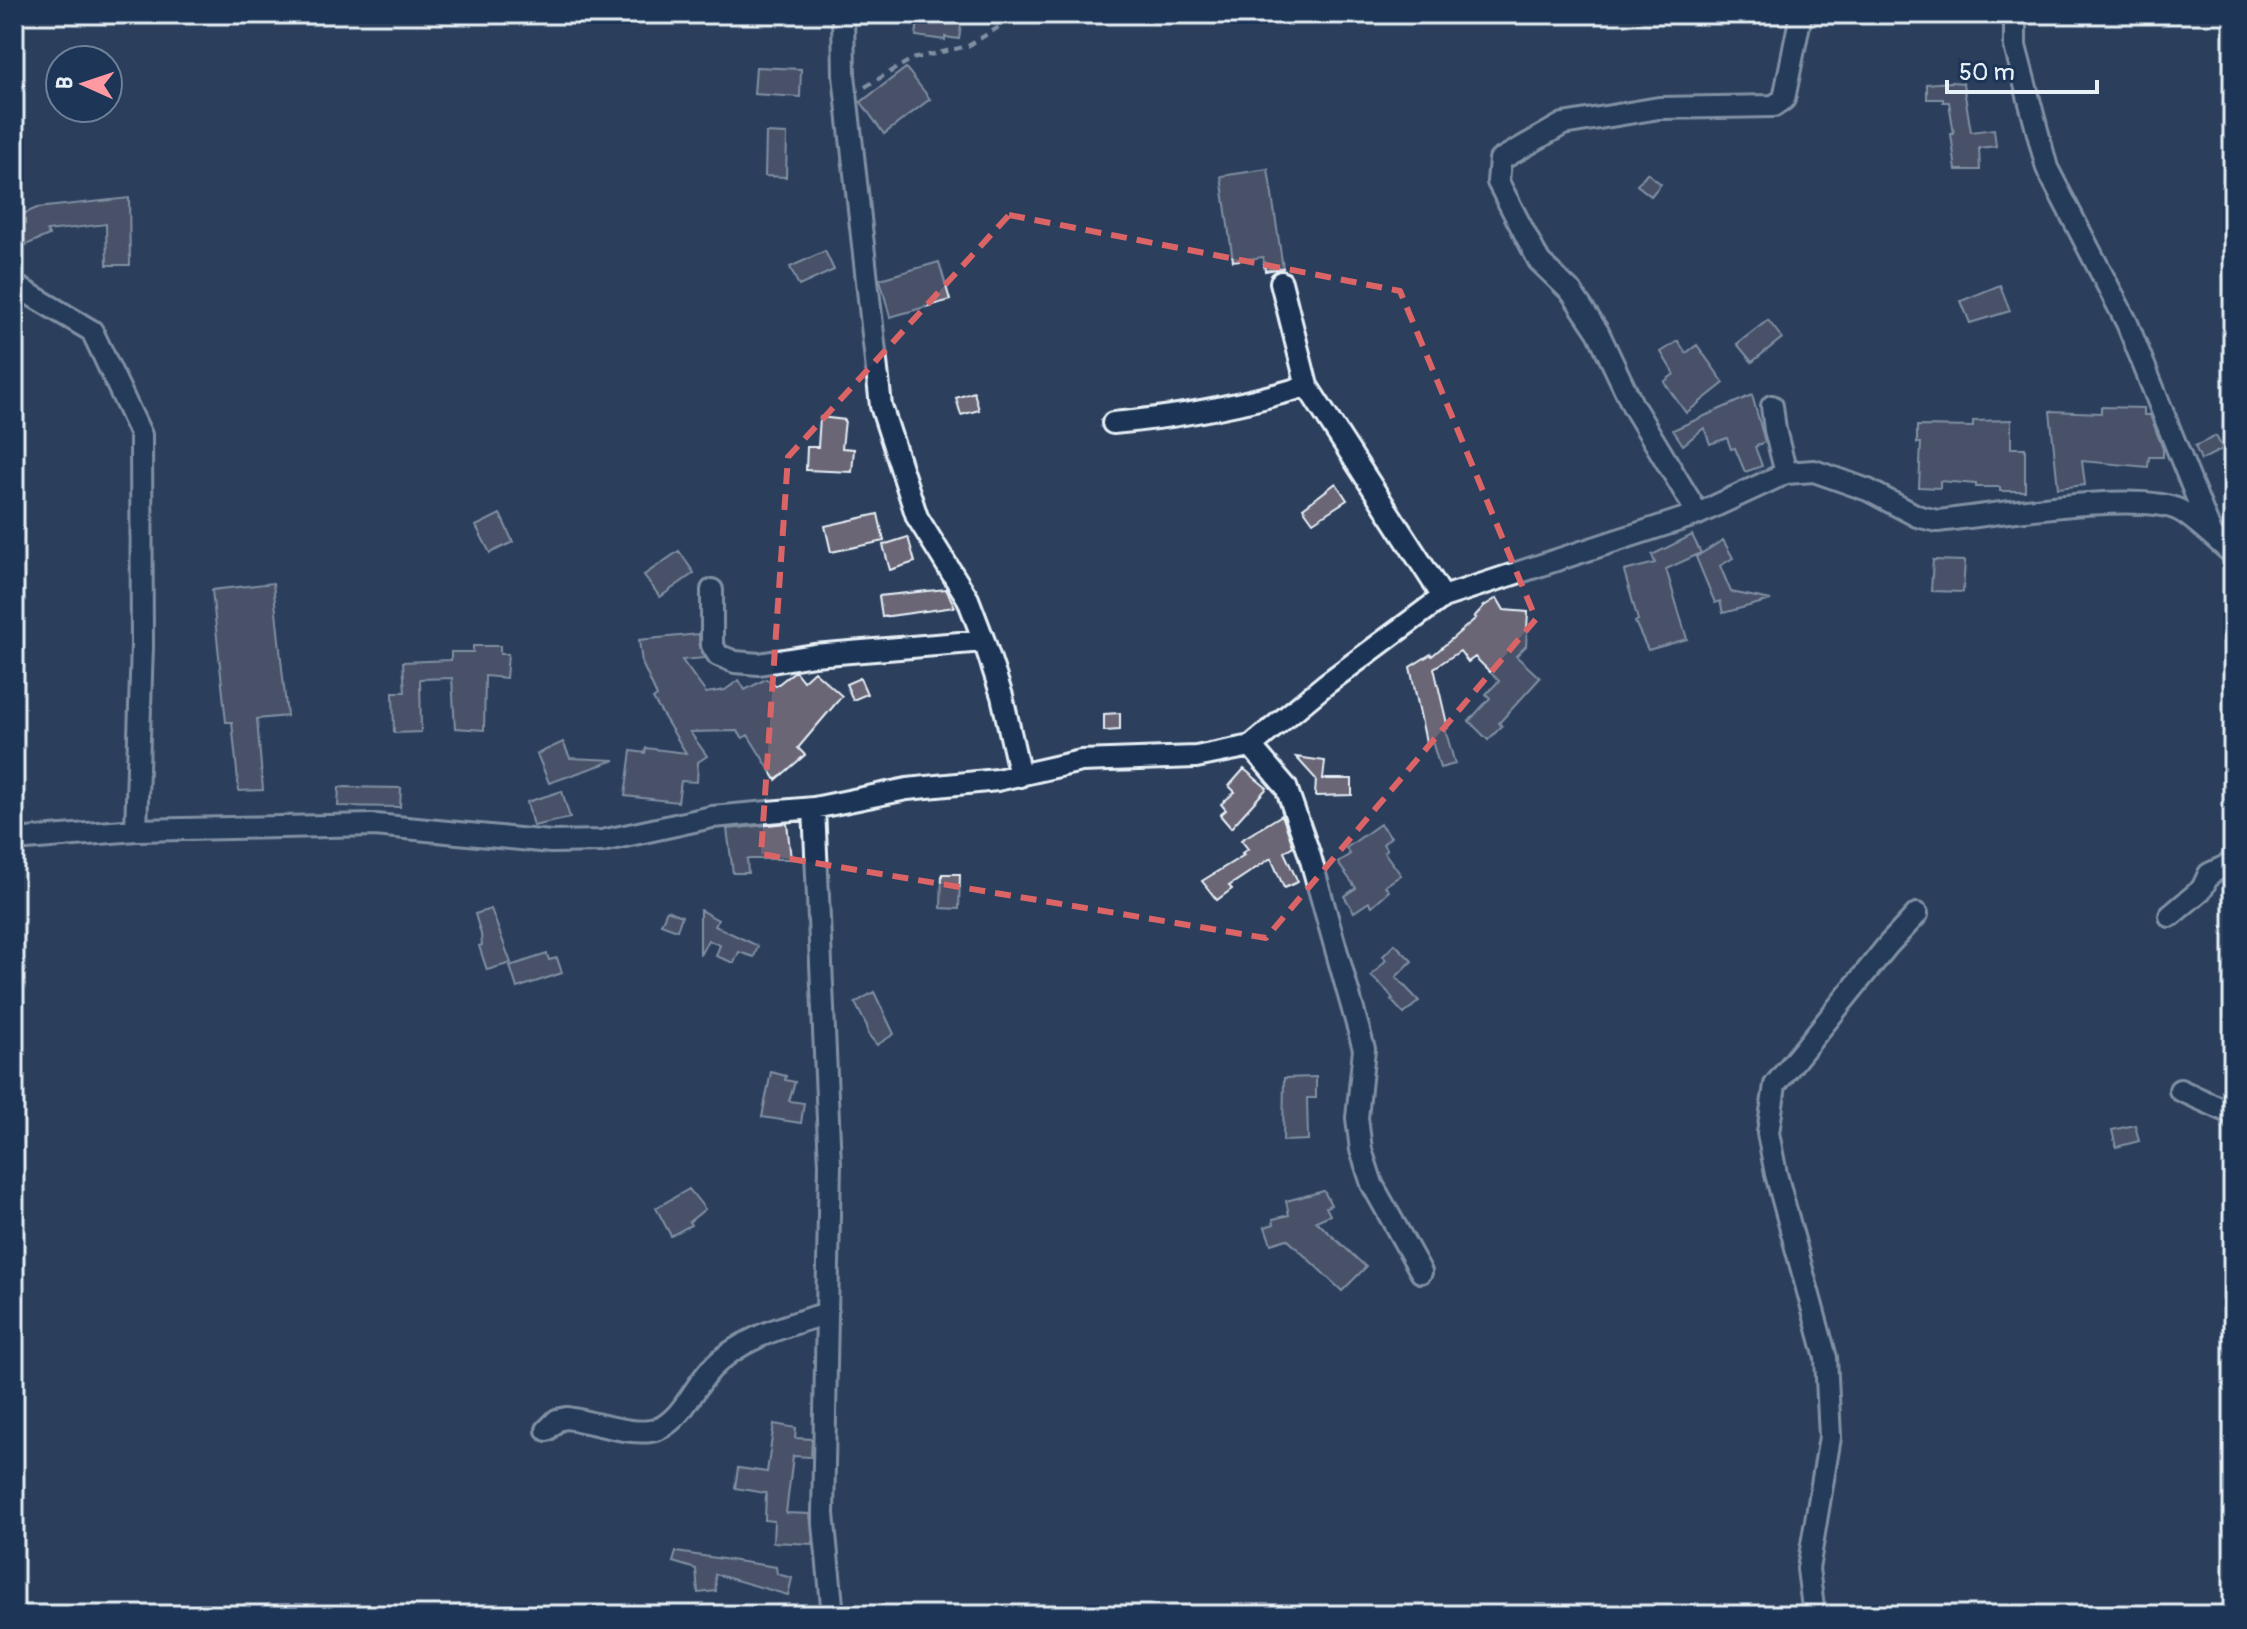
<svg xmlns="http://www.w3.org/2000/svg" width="2247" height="1629" font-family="Pangolin,sans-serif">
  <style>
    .building { fill: #6a6675; stroke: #e8f1f8; stroke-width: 2 }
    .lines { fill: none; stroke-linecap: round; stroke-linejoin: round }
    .minor-casing { stroke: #e8f1f8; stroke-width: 26 }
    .path { stroke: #e8f1f8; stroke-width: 4; stroke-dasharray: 8 6; stroke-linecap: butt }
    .minor { stroke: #1d3557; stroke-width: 20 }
    .marked { fill: none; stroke: #db6466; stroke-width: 6; stroke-dasharray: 16 10; stroke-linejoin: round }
  </style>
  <rect width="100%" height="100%" fill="#2c3f5d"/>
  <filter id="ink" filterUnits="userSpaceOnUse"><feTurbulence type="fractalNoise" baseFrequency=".0125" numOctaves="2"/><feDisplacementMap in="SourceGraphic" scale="16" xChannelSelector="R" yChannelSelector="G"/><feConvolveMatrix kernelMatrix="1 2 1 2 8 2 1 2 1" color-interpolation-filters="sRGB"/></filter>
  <g filter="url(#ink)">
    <!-- building -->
    <path class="building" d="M919 14H948V17L962 19 959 39 945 37V40L916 36Z
      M756 67 801 69 800 97 754 94Z
      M906 68 930 99 884 134 861 102Z
      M1951 82 1963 83 1971 132 1994 129 1996 146 1979 148 1980 170H1956L1951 134H1954L1949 102H1943V99H1927V84Z
      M766 133 787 134 786 177 765 176Z
      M1268 169 1283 268 1265 271 1263 257 1233 261 1221 176Z
      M1647 173 1661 184 1651 196 1637 185Z
      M129 198 130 265H107L106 224 47 231 49 235 14 250V218L37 208Z
      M825 251 834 270 799 286 790 267Z
      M939 262 950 300 890 317 880 279Z
      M2000 285 2010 311 1970 323 1961 301Z
      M1768 320 1782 338 1752 362 1737 344Z
      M1678 341 1686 353 1697 345 1724 383 1686 413 1664 382 1674 374 1661 352Z
      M974 392 979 410 961 415 956 398Z
      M1752 395 1765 442 1755 447 1762 466 1745 472 1735 448 1731 449 1727 438 1710 444 1704 428 1683 445 1673 430Z
      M2101 407 2144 408V415H2150L2163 449V457H2149L2148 467 2082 461 2085 485 2058 488 2050 411 2101 413Z
      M820 417 845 420 842 448 854 449 852 472 806 470 807 447H818Z
      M2011 420V448H2025V491H2000V487H1976V484L1940 481V488L1919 487 1921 443H1917V426L1973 427V421Z
      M2216 436 2223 449 2201 460 2195 446Z
      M1336 483 1347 500 1313 522 1303 508Z
      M500 514 513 542 490 553 476 526Z
      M878 514 884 541 831 552 825 526Z
      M1692 535 1701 553 1666 569 1687 639 1648 650 1635 622 1638 620 1624 571 1655 563 1652 555Z
      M908 537 915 562 890 570 883 545Z
      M1723 540 1733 558 1720 566 1731 592 1771 600 1723 613 1720 601 1715 603 1696 557Z
      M679 551 694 573 660 597 644 575Z
      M1933 560 1965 561 1963 592 1931 591Z
      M273 583 287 716 257 719 263 790 239 791 232 722H226L212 590Z
      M946 589 955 607 882 617 879 596Z
      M1497 598 1504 610 1528 612 1526 646 1516 656 1540 678 1499 723 1502 726 1488 740 1469 721 1490 698 1486 694 1499 681 1475 657 1468 662 1460 651 1434 668 1448 728 1445 729 1455 764 1440 768 1432 741 1426 742 1410 667 1431 654 1432 656 1476 618 1474 617 1484 606Z
      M699 634V646L705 658 682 660 706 693 725 690 739 680 745 690 766 679 776 686 795 671 803 681 814 671 842 696 798 748 805 755 776 780 748 735 743 738 737 731 690 732 707 756 698 762 697 782 681 781 678 802 625 796 631 751 645 753 646 748 686 753 653 699 657 696 642 663 639 640Z
      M473 646H500V654H508L506 678 485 676 484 730 455 728 452 678 420 679 421 732 394 733 393 692H405L403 662 451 660V652H473Z
      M860 678 867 694 853 700 846 684Z
      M1120 713V730L1104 731V714Z
      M563 742 570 758 615 760 549 783 537 754Z
      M1296 757 1325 761 1323 779H1352V795L1315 796 1316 779Z
      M1244 769 1267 788 1231 828 1220 815 1226 810 1221 804 1235 792 1229 786Z
      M339 787 401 788 400 807 338 806Z
      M562 791 570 818 533 826 527 802Z
      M1282 815 1293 846 1284 852 1298 882 1284 888 1271 858 1229 886 1232 889 1217 900 1202 881 1244 855 1242 853 1248 849 1241 840Z
      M787 823 791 859H747L748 873H733L727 829Z
      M1380 824 1391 837 1383 844 1387 850 1384 852 1401 875 1385 886 1389 891 1372 906 1369 902 1354 912 1344 896 1356 888 1338 863 1350 854 1346 848Z
      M942 874H960L959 909 941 908Z
      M491 909 511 963 487 970 479 946 482 945 481 934 475 914Z
      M667 910 682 916 677 930 661 924Z
      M700 910 718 920 715 926 758 946 754 957 739 952 734 963 716 956 720 945 708 940 700 955Z
      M1395 944 1412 961 1396 977 1419 1001 1404 1014 1391 1000 1393 999 1386 990 1371 976 1386 960 1383 956Z
      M547 954 549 960 557 958 562 973 517 988 510 966Z
      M874 992 894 1034 877 1045 868 1034 867 1026 855 1003Z
      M771 1072 786 1076 785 1080 795 1082 789 1101 804 1103 801 1123 762 1117Z
      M1316 1077V1098H1307L1308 1140 1283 1141 1284 1078Z
      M2135 1125 2139 1141 2116 1147 2112 1130Z
      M689 1189 705 1209 689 1222 691 1225 671 1236 656 1208Z
      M1324 1191 1331 1205 1326 1207 1330 1215 1316 1221 1366 1267 1342 1291 1287 1239 1271 1244 1265 1227 1274 1224 1273 1219 1289 1215 1286 1201Z
      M774 1424 796 1428 795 1438 812 1439 811 1457 793 1456 786 1513 810 1514 813 1544 773 1542 774 1521 765 1520 766 1493 735 1488 738 1468 767 1472Z
      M676 1552 776 1567 777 1574 792 1578 788 1595 715 1574 716 1591 698 1593 696 1569 673 1562Z"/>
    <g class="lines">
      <!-- minor casing -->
      <g class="minor-casing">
        <path id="minor" d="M843 14 844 75 881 406 917 517 968 599 984 641 1002 696 1020 776
          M2015 14V46L2047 168 2127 323 2211 533
          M1281 282 1307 386 1443 597
          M14 288 21 289 92 331 141 435 142 645 136 830 375 825 551 842 602 841 712 817 814 808 907 789 997 780 1081 761 1196 757 1251 746 1326 684 1443 597 1698 514 1786 473 1814 471 1868 490 1917 516 1937 521C1987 516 2142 489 2181 511 2199 522 2216 540 2233 554
          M1772 406 1775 430 1786 473
          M1113 423C1179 417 1243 405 1307 386
          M1698 514 1633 406 1598 332 1572 293 1539 261 1498 182 1500 160 1563 124 1659 108 1774 106 1784 99 1801 14
          M712 590V645L718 655 735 662 759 664 814 655 984 641
          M1251 746 1286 787 1309 853 1364 1049 1357 1118 1361 1150 1372 1184 1421 1272
          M814 808 830 1164 823 1514 833 1615
          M14 840 136 830
          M2170 916 2202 889 2209 874 2226 866 2233 859
          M2180 1090 2233 1114
          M547 1430 557 1420 567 1418C590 1421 637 1438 658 1429 682 1419 694 1387 711 1369 741 1337 786 1326 827 1313
          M1814 1615 1808 1569 1830 1437 1826 1358 1776 1174 1768 1133 1775 1085 1888 945 1917 914"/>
      </g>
      <!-- path -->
      <path class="path" d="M865 87 912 59 968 46 1020 14"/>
      <!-- minor -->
      <use href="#minor" class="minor"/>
    </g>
  </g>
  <!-- marked area -->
  <path d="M0 0H2247V1629H0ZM1009 215 1400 291 1536 619 1266 938 761 854 788 457Z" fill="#2c3f5d" fill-opacity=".55" fill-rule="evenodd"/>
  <path class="marked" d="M1009 215 1400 291 1536 619 1266 938 761 854 788 457Z"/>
  <!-- margin -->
  <rect width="2247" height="1629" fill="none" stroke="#1d3557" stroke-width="48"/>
  <rect x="24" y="24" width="2199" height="1581" fill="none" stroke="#e8f1f8" stroke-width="3" filter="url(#ink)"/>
  <!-- north arrow -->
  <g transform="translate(84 84) rotate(273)"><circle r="38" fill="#1d3557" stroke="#6e8097" stroke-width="2"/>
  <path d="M0-6L14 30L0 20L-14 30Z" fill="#ff9aa2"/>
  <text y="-12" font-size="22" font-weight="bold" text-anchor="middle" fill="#e8f1f8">B</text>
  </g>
  <!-- scale -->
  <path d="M1947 80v12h150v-12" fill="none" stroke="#e8f1f8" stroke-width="4"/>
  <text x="1959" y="80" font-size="24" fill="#e8f1f8" stroke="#1d3557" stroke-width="6" paint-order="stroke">50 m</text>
</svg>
